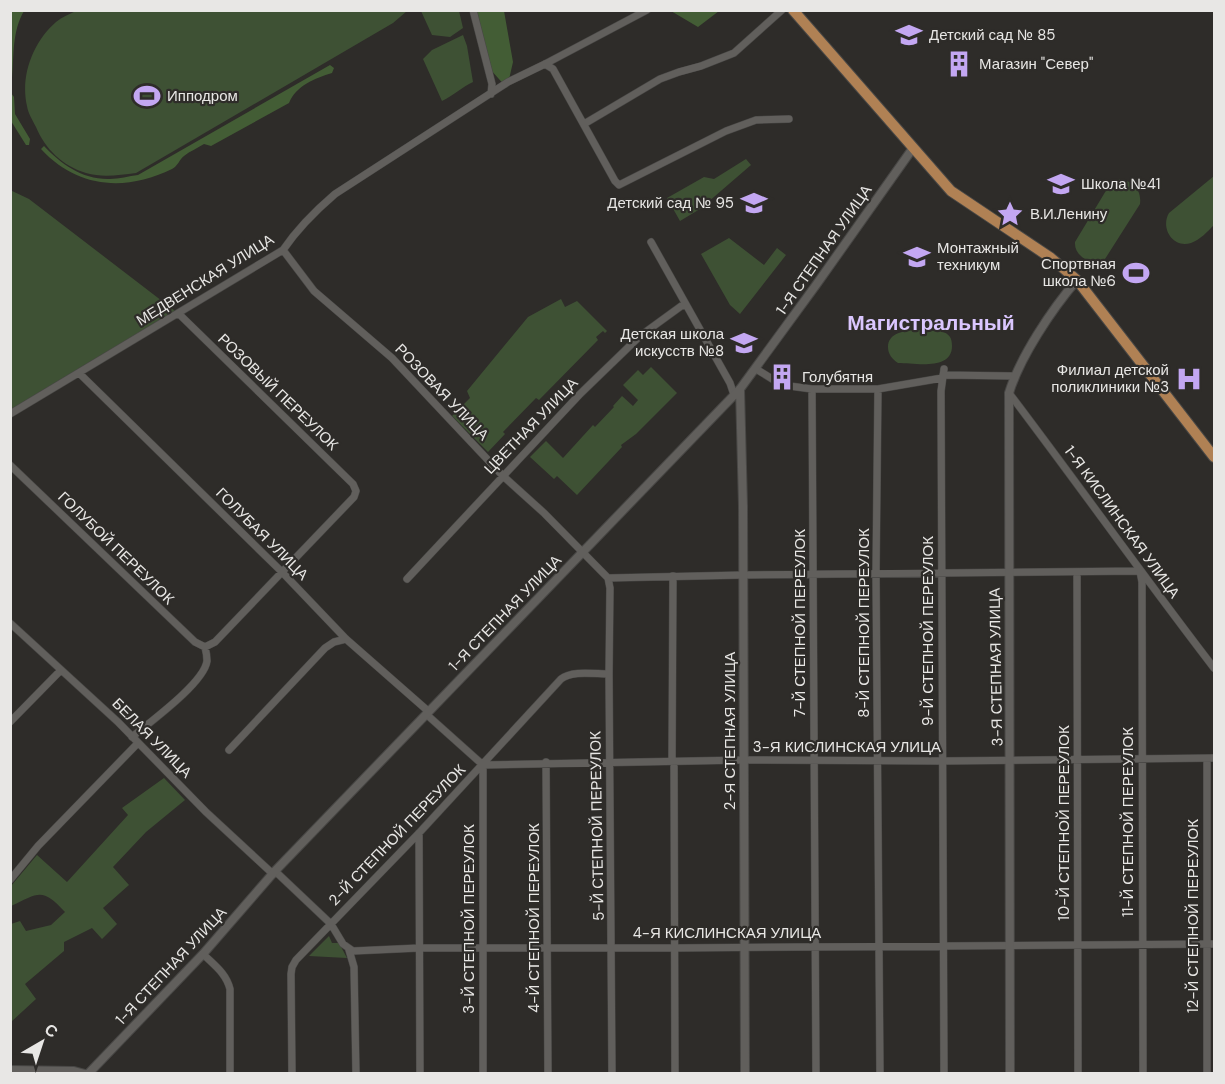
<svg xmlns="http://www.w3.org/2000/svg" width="1225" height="1084" font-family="'DM Sans',sans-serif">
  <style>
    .green { fill: #3e5134 }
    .forest { fill: #435d35 }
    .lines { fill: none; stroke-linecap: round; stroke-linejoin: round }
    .minor-casing { stroke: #484745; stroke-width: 8 }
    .tertiary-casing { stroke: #484745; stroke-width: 10 }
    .primary-casing { stroke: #484745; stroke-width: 12 }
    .minor { stroke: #615f5c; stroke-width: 7 }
    .tertiary { stroke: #615f5c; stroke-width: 8 }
    .primary { stroke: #b08154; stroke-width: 10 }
    .labels { text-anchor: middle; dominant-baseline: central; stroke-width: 4.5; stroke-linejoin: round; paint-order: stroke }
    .poi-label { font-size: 15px; fill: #e8e7e5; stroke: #2e2c29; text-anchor: start }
    .street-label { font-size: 15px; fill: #e8e7e5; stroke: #2e2c29 }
    .district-label { font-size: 21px; font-weight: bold; fill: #dac6fe; stroke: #2e2c29 }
  </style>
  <rect width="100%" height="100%" fill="#2e2c29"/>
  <!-- green -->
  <path class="green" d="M76 11V10L407 11 393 23 136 173C119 175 103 178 86 173 63 166 45 149 36 127 33 121 28 113 27 106 20 76 33 42 56 22 62 17 70 14 76 11Z
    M421 11H459L463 28 450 37 432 35Z
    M463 35 467 46 473 82C462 87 454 95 442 101L423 59 432 50Z
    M746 159 751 165 700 209 680 221 667 198 704 177 714 179Z
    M1214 176V225C1208 231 1200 240 1191 243 1173 249 1160 228 1169 213Z
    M1115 179C1131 179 1142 188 1140 204L1105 259 1096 264C1086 261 1074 254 1075 242L1110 184Z
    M10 190 29 199 179 314 10 413Z
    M729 238 764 265 777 248 786 255 740 314 730 305 701 254Z
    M561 299 565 307 577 301 607 331 605 333 603 331 596 337 598 340 539 400 536 398 503 432 505 434 488 452 452 416 470 398 467 391 528 317Z
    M941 331C949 334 952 337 952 346 952 371 915 363 898 363 892 359 888 354 888 347 888 325 927 331 941 331Z
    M651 367 677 393 636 434 621 445 622 447 577 495 557 476 554 479 530 457 546 441 563 458 593 425 595 427 614 407 613 406 622 396 633 406 638 400 623 385 638 370 643 375Z
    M164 778 185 800 146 832 113 867 129 885 103 908 117 924 102 939 92 928 64 942V951L25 984 36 999 11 1022V924L20 921 26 931 51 925 65 912C42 887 39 893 11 906V886L37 855 67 882 128 815 122 808Z
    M329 936 332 943H339L347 958 309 956Z"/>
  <!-- forest -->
  <path class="forest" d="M15 11H24C12 31 14 56 12 78H11V12Z
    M474 11H504L513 62 507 88 490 69Z
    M671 11H719L698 27Z
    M330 65 334 68 332 73C315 78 296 86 289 103L211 146 204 144C198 148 190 151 184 156 179 160 178 166 172 169 125 192 77 188 41 149L44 146C61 164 83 180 110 179 119 179 129 176 138 175Z
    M11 93 14 97 15 114 30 139 29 145H26L11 121Z"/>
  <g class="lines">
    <!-- minor casing -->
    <g class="minor-casing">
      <path id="minor" d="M473 10 492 84 491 94
        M545 64 553 69 615 181 619 185 726 131 756 120 789 119
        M584 124 660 79 679 72 701 66 734 53 782 10
        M651 242 730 383 734 395
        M283 250 314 291 392 358 503 476 544 513 608 578 743 575 1140 571 1142 582 1143 1074
        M756 369 782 385 812 389H878L942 378
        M79 373 282 572 346 639 428 711
        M943 375 1014 376
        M812 389 816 1074
        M878 389 876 573 880 1074
        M1009 393C1078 484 1144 577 1214 668
        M10 414 283 250C298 228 314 212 335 194L508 82 545 64 647 10
        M10 465 195 642 205 647
        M1077 572 1078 1074
        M608 578 610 588 609 674 612 1074
        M407 579 580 394 640 336 684 304
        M10 623 118 722 206 812 273 874
        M426 714 483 765 744 760 942 761 1214 758
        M10 722 61 670
        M132 737C150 722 204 683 207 661 207 657 206 651 205 647L215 642 354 497 356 491 353 484 179 314
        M229 750 325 648 334 642 346 639
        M1207 759V1074
        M672 761 673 576
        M674 761 675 1074
        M546 762 548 1074
        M419 833 420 1074
        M275 871 331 924 343 944 353 951 419 948H675L1214 944
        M10 880 38 846 138 743
        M349 950 354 967 356 1074
        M203 954C214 965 226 973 230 989V1074
        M292 1074 291 974 292 967 296 960 419 833 561 679C572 670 594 674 609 674
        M483 1074V765
        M944 1074 941 391 944 369"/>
    </g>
    <!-- tertiary casing -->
    <g class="tertiary-casing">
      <path id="tertiary" d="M740 389 743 506 745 1074
        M10 1070 74 1071 85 1074
        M88 1074 203 954 275 871 740 389 816 285 913 148
        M1010 1074 1009 393C1020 357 1052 309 1077 280"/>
    </g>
    <!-- primary casing -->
    <g class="primary-casing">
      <path id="primary" d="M793 10 951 191 1051 258 1077 280 1214 457"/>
    </g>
    <!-- minor -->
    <use href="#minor" class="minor"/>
    <!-- tertiary -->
    <use href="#tertiary" class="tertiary"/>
    <!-- primary -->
    <use href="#primary" class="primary"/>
  </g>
  <!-- icons -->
  <defs>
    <g id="school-bare" transform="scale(2.07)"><path d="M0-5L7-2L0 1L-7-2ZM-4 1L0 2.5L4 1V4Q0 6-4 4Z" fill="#c3a7f2" stroke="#2e2c29" stroke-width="2.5" paint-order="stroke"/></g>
    <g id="building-bare" transform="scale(2.07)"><path d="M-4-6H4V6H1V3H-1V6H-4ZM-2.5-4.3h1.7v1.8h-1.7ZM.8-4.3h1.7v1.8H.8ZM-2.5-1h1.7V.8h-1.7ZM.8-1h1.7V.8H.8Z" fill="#c3a7f2" stroke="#2e2c29" stroke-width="2.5" paint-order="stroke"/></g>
    <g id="stadium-bare" transform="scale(2.07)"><path d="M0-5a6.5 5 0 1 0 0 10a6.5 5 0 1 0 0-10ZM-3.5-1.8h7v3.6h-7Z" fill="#c3a7f2" stroke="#2e2c29" stroke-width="2.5" paint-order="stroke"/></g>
    <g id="sight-bare" transform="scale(2.07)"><path d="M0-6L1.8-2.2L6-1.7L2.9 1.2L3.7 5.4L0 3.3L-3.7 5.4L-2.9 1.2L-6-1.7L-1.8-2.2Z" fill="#c3a7f2" stroke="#2e2c29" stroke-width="2.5" paint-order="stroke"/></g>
    <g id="university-bare" transform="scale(2.07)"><path d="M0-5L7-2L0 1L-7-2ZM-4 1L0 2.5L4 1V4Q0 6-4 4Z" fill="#c3a7f2" stroke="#2e2c29" stroke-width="2.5" paint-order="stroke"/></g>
    <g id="hospital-bare" transform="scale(2.07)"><path d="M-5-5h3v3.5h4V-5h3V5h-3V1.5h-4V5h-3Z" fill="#c3a7f2" stroke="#2e2c29" stroke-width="2.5" paint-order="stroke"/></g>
  </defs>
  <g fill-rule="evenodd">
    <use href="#school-bare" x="909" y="35"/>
    <use href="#building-bare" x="959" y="64"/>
    <use href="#stadium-bare" x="147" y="96"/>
    <use href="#school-bare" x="1061" y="184"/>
    <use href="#school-bare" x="754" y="203"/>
    <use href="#sight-bare" x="1010" y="214"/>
    <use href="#university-bare" x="917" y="257"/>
    <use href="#stadium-bare" x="1136" y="273"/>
    <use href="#school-bare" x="744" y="343"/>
    <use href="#building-bare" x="782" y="377"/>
    <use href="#hospital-bare" x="1189" y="379"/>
  </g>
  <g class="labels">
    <!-- poi labels -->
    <g class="poi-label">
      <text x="929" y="35">Детский сад № 85</text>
      <text x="979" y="64">Магазин "Север"</text>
      <text x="167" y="96">Ипподром</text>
      <text x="1081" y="184">Школа №41</text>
      <text x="734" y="203" text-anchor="end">Детский сад № 95</text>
      <text x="1030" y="214">В.И.Ленину</text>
      <text x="937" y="248">Монтажный<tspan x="937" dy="17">техникум</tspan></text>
      <text x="1116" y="264" text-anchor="end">Спортвная<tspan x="1116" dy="17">школа №6</tspan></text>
      <text x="724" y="334" text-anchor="end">Детская школа<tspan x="724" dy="17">искусств №8</tspan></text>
      <text x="1169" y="370" text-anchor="end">Филиал детской<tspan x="1169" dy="17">поликлиники №3</tspan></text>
      <text x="802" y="377">Голубятня</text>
    </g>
    <!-- street labels -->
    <g class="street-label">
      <text transform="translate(824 250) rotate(-55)">1-Я СТЕПНАЯ УЛИЦА</text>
      <text transform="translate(205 280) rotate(-32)">МЕДВЕНСКАЯ УЛИЦА</text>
      <text transform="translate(278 392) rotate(44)">РОЗОВЫЙ ПЕРЕУЛОК</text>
      <text transform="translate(442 392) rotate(46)">РОЗОВАЯ УЛИЦА</text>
      <text transform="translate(531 426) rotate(-46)">ЦВЕТНАЯ УЛИЦА</text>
      <text transform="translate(1122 522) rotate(54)">1-Я КИСЛИНСКАЯ УЛИЦА</text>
      <text transform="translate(262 534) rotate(45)">ГОЛУБАЯ УЛИЦА</text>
      <text transform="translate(116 548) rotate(44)">ГОЛУБОЙ ПЕРЕУЛОК</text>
      <text transform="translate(505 613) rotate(-46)">1-Я СТЕПНАЯ УЛИЦА</text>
      <text transform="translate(800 623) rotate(-90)">7-Й СТЕПНОЙ ПЕРЕУЛОК</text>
      <text transform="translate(864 623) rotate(-90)">8-Й СТЕПНОЙ ПЕРЕУЛОК</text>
      <text transform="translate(928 631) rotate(-90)">9-Й СТЕПНОЙ ПЕРЕУЛОК</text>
      <text transform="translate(996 667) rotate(-91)">3-Я СТЕПНАЯ УЛИЦА</text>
      <text transform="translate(730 731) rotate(-90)">2-Я СТЕПНАЯ УЛИЦА</text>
      <text transform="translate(152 738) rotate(45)">БЕЛАЯ УЛИЦА</text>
      <text x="847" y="747">3-Я КИСЛИНСКАЯ УЛИЦА</text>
      <text transform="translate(1128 822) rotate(-90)">11-Й СТЕПНОЙ ПЕРЕУЛОК</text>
      <text transform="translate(1064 823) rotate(-90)">10-Й СТЕПНОЙ ПЕРЕУЛОК</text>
      <text transform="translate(597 826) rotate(-91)">5-Й СТЕПНОЙ ПЕРЕУЛОК</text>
      <text transform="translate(397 835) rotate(-46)">2-Й СТЕПНОЙ ПЕРЕУЛОК</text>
      <text transform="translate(1193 916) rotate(-90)">12-Й СТЕПНОЙ ПЕРЕУЛОК</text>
      <text transform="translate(534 918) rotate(-90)">4-Й СТЕПНОЙ ПЕРЕУЛОК</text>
      <text transform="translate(469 919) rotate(-90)">3-Й СТЕПНОЙ ПЕРЕУЛОК</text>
      <text x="727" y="933">4-Я КИСЛИНСКАЯ УЛИЦА</text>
      <text transform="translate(171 966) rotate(-47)">1-Я СТЕПНАЯ УЛИЦА</text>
    </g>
    <!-- district labels -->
    <g class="district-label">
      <text x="931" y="323">Магистральный</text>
    </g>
  </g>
  <!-- border -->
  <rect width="1225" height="1084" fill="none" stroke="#e8e7e5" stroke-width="24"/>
  <!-- north arrow -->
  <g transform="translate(42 1042) rotate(39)" stroke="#2e2c29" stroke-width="4.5" paint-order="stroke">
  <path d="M0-4.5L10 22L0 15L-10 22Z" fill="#e8e7e5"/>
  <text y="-9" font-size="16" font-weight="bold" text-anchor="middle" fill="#e8e7e5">С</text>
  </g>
</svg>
